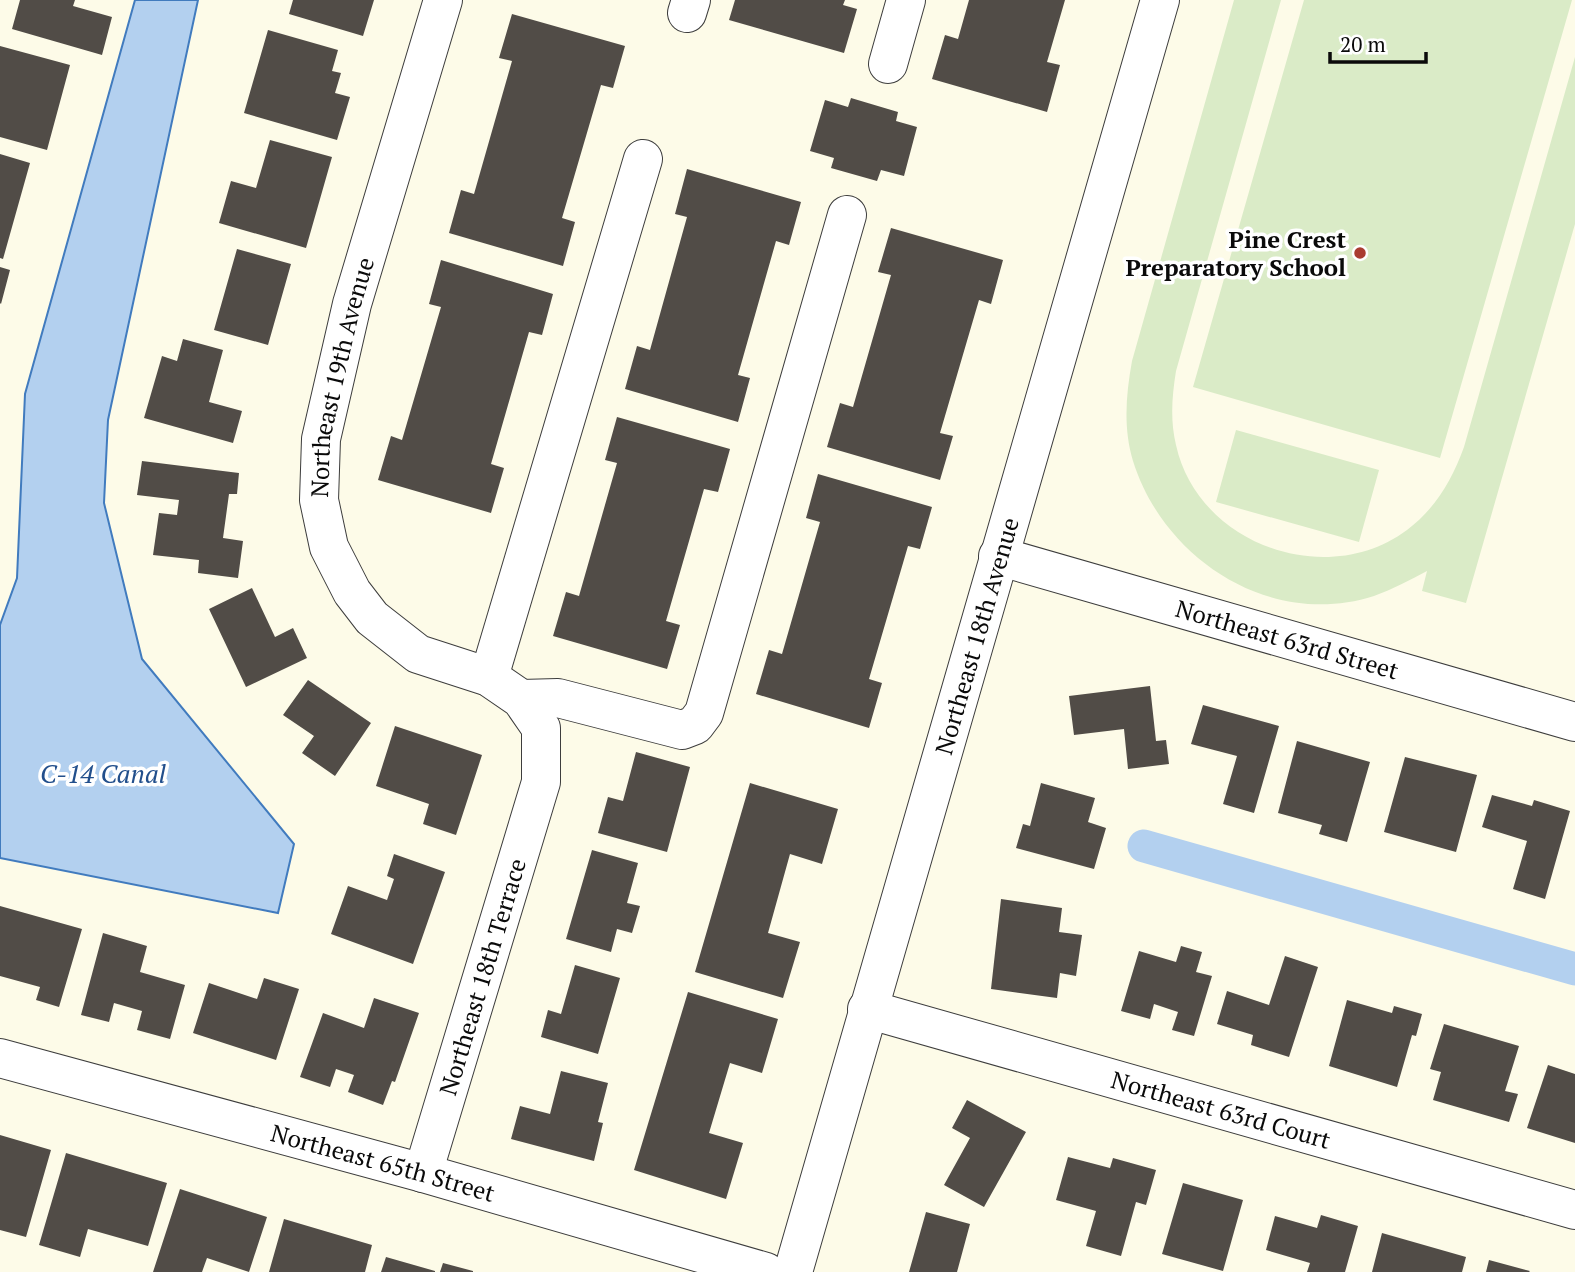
<svg xmlns="http://www.w3.org/2000/svg" width="1575" height="1272" font-family="'PT Serif',serif">
  <style>
    .pitch { fill: #daebc7 }
    .water { fill: #b3d0ef; stroke: #417bbe; stroke-width: 2 }
    .lines { fill: none; stroke-linecap: round; stroke-linejoin: round }
    .canal { stroke: #b3d0ef; stroke-width: 33 }
    .building { fill: #514c47 }
    .minor-casing { stroke: #3d3d3d; stroke-width: 40 }
    .minor { stroke: #fff; stroke-width: 38 }
    .poi-dot { fill: #aa3c31; stroke: #fff; stroke-width: 2.5 }
    .labels { text-anchor: middle; dominant-baseline: central; stroke-width: 7; stroke-linejoin: round; paint-order: stroke }
    .poi-label { font-size: 24px; font-weight: bold; fill: #0a0a0a; stroke: #fff; text-anchor: end }
    .street-label { font-size: 24px; fill: #0a0a0a; stroke: #fff }
    .water-label { font-size: 26px; font-style: italic; fill: #224f8c; stroke: #fff }
  </style>
  <rect width="100%" height="100%" fill="#fdfbe8"/>
  <!-- pitch -->
  <path class="pitch" d="M1234 0H1281L1176 371C1172 396 1170 420 1176 445 1198 545 1327 590 1407 530 1436 508 1452 480 1464 447L1575 57V224L1466 603 1422 591 1427 571C1410 580 1393 589 1374 596 1271 629 1164 560 1133 461 1123 428 1126 394 1132 361Z
    M1304 0H1572L1440 458 1193 387Z
    M1236 430 1379 470 1359 542 1216 502Z"/>
  <!-- water -->
  <path class="water" d="M135 0H198L108 420 104 503 142 659 294 844 278 913 0 858V625L17 578 25 394Z"/>
  <g class="lines">
    <!-- canal -->
    <path class="canal" d="M1144 846 1575 969"/>
  </g>
  <!-- building -->
  <path class="building" d="M20 0H75L73 6 112 17 102 55 12 29Z
    M293 0H374L363 36 289 14Z
    M735 0H845L843 5 857 9 844 53 729 20Z
    M969 0H1065L1047 62 1060 65 1047 112 932 79 945 35 958 39Z
    M512 14 625 46 613 88 601 85 562 218 575 222 563 266 449 233 461 190 474 194 512 61 499 58Z
    M268 30 338 50 332 71 341 73 335 93 350 97 337 140 244 113Z
    M0 46 70 65 47 150 0 137Z
    M851 98 898 112 896 121 917 127 904 176 881 170 877 181 831 168 834 158 810 151 825 100 848 107Z
    M270 140 332 157 306 248 219 223 231 181 256 188Z
    M0 154 30 163 3 259 0 258Z
    M687 169 801 202 789 245 776 241 738 375 750 378 738 422 625 389 637 346 650 350 687 217 675 214Z
    M891 228 1003 260 991 304 979 300 940 433 953 436 940 480 827 447 840 403 853 407 891 275 878 272Z
    M237 249 291 264 268 345 214 330Z
    M441 260 553 294 542 335 529 332 491 464 504 468 491 513 378 480 391 436 402 440 441 307 429 304Z
    M0 267 10 270 1 304 0 303Z
    M183 339 223 350 209 402 242 411 233 443 144 418 162 356 177 361Z
    M617 417 730 449 718 492 704 489 666 621 680 625 667 669 553 636 566 592 579 596 617 463 605 460Z
    M142 461 239 473 237 494H229L223 538 243 541 238 578 198 573 199 560 153 555 159 513 177 515 179 500 137 495Z
    M818 474 932 507 920 549 908 546 869 679 882 683 869 728 756 694 769 650 782 654 820 522 806 518Z
    M252 588 275 637 293 628 307 658 246 687 209 609Z
    M308 680 371 723 335 776 302 753 314 736 283 715Z
    M1150 686 1156 741 1166 740 1169 764 1128 769 1124 729 1074 735 1069 696Z
    M1203 705 1279 726 1254 813 1223 804 1237 756 1191 744Z
    M395 726 482 755 456 835 423 824 429 804 376 786Z
    M1297 741 1370 762 1347 842 1319 834 1322 825 1278 813Z
    M636 752 690 767 667 852 598 833 608 797 623 801Z
    M1405 757 1477 775 1456 852 1384 832Z
    M750 783 838 809 822 864 790 854 768 933 800 942 783 998 695 972Z
    M1041 783 1095 798 1088 822 1106 828 1094 869 1016 848 1023 824 1030 826Z
    M1492 795 1532 806 1534 800 1570 811 1545 899 1513 889 1527 841 1482 827Z
    M592 850 638 863 627 903 640 906 632 933 617 929 611 952 566 939Z
    M394 854 445 872 413 964 331 934 348 886 387 900 394 879 387 876Z
    M1001 899 1062 908 1059 932 1082 935 1076 976 1060 973 1057 998 991 989Z
    M0 906 82 929 59 1007 36 1000 40 987 0 976Z
    M103 933 147 946 140 972 185 985 170 1039 137 1030 142 1011 114 1003 109 1022 81 1015Z
    M1181 946 1202 952 1196 972 1212 976 1194 1036 1172 1030 1178 1012 1154 1004 1150 1019 1121 1011 1139 951 1176 962Z
    M1285 956 1318 967 1289 1057 1251 1045 1253 1035 1217 1024 1227 991 1269 1005Z
    M575 965 620 978 598 1054 541 1037 548 1010 561 1014Z
    M264 978 299 989 276 1060 193 1033 209 983 257 999Z
    M688 992 778 1019 762 1073 730 1063 709 1133 743 1143 726 1199 634 1170Z
    M374 998 419 1013 395 1082 392 1081 383 1105 348 1092 354 1075 336 1069 330 1087 300 1077 323 1013 364 1028Z
    M1347 1000 1392 1013 1394 1006 1422 1014 1416 1036 1412 1035 1397 1087 1329 1066Z
    M1444 1024 1519 1046 1505 1091 1518 1094 1509 1122 1433 1100 1441 1072 1430 1069Z
    M1548 1065 1575 1074V1143L1527 1128Z
    M561 1071 608 1083 598 1122 603 1123 594 1161 511 1139 520 1106 550 1114Z
    M967 1100 1026 1132 984 1207 944 1185 970 1138 952 1128Z
    M0 1135 51 1150 26 1237 0 1230Z
    M66 1153 167 1183 148 1246 88 1229 80 1257 39 1245Z
    M1068 1157 1110 1168 1113 1158 1156 1170 1146 1205 1136 1202 1121 1256 1086 1246 1096 1211 1056 1200Z
    M1183 1183 1243 1200 1223 1271 1162 1254Z
    M180 1189 267 1217 249 1272 207 1258 202 1272H153Z
    M926 1212 970 1224 957 1272H909Z
    M1321 1215 1358 1226 1345 1272H1307L1310 1263 1266 1250 1275 1216 1317 1228Z
    M284 1219 372 1245 365 1272H269Z
    M1382 1233 1466 1257 1462 1272H1372Z
    M386 1257 435 1271V1272H381Z
    M1489 1260 1530 1271 1529 1272H1486Z
    M443 1263 473 1271V1272H440Z"/>
  <g class="lines">
    <!-- minor casing -->
    <g class="minor-casing">
      <g id="minor">
        <path d="M687 13 691 0"/>
        <path d="M888 64 906 0"/>
        <path id="s1" d="M998 556 1575 722"/>
        <path d="M489 677 643 159"/>
        <path d="M521 699 558 698 682 730 695 725 704 713 847 215"/>
        <path id="s2" d="M867 1009 1575 1210"/>
        <path id="s3" d="M0 1058 423 1173 766 1272"/>
        <path id="s4" d="M423 1173 541 782V728L521 699 489 677 418 654 372 618 352 592 329 547 319 500 321 439 352 304 443 0"/>
        <path id="s5" d="M793 1272 1160 0"/>
      </g>
    </g>
    <!-- minor -->
    <use href="#minor" class="minor"/>
  </g>
  <!-- markers -->
  <circle class="poi-dot" cx="1360" cy="253" r="7"/>
  <g class="labels">
    <!-- poi labels -->
    <g class="poi-label">
      <text x="1346" y="239">Pine Crest<tspan x="1346" dy="28">Preparatory School</tspan></text>
    </g>
    <!-- street labels -->
    <g class="street-label">
      <text stroke="none"><textPath href="#s4" startOffset="926">Northeast 19th Avenue</textPath></text>
      <text stroke="none"><textPath href="#s5" startOffset="662">Northeast 18th Avenue</textPath></text>
      <text stroke="none"><textPath href="#s1" startOffset="301">Northeast 63rd Street</textPath></text>
      <text stroke="none"><textPath href="#s4" startOffset="205">Northeast 18th Terrace</textPath></text>
      <text stroke="none"><textPath href="#s2" startOffset="368">Northeast 63rd Court</textPath></text>
      <text stroke="none"><textPath href="#s3" startOffset="397">Northeast 65th Street</textPath></text>
    </g>
    <!-- water labels -->
    <g class="water-label">
      <text x="103" y="773">C-14 Canal</text>
    </g>
  </g>
  <!-- scale -->
  <path d="M1330 52v10h96v-10" fill="none" stroke="#0a0a0a" stroke-width="3.5"/>
  <text x="1340" y="52" font-size="21" fill="#0a0a0a" stroke="#ffffff" stroke-width="5" paint-order="stroke">20 m</text>
</svg>
